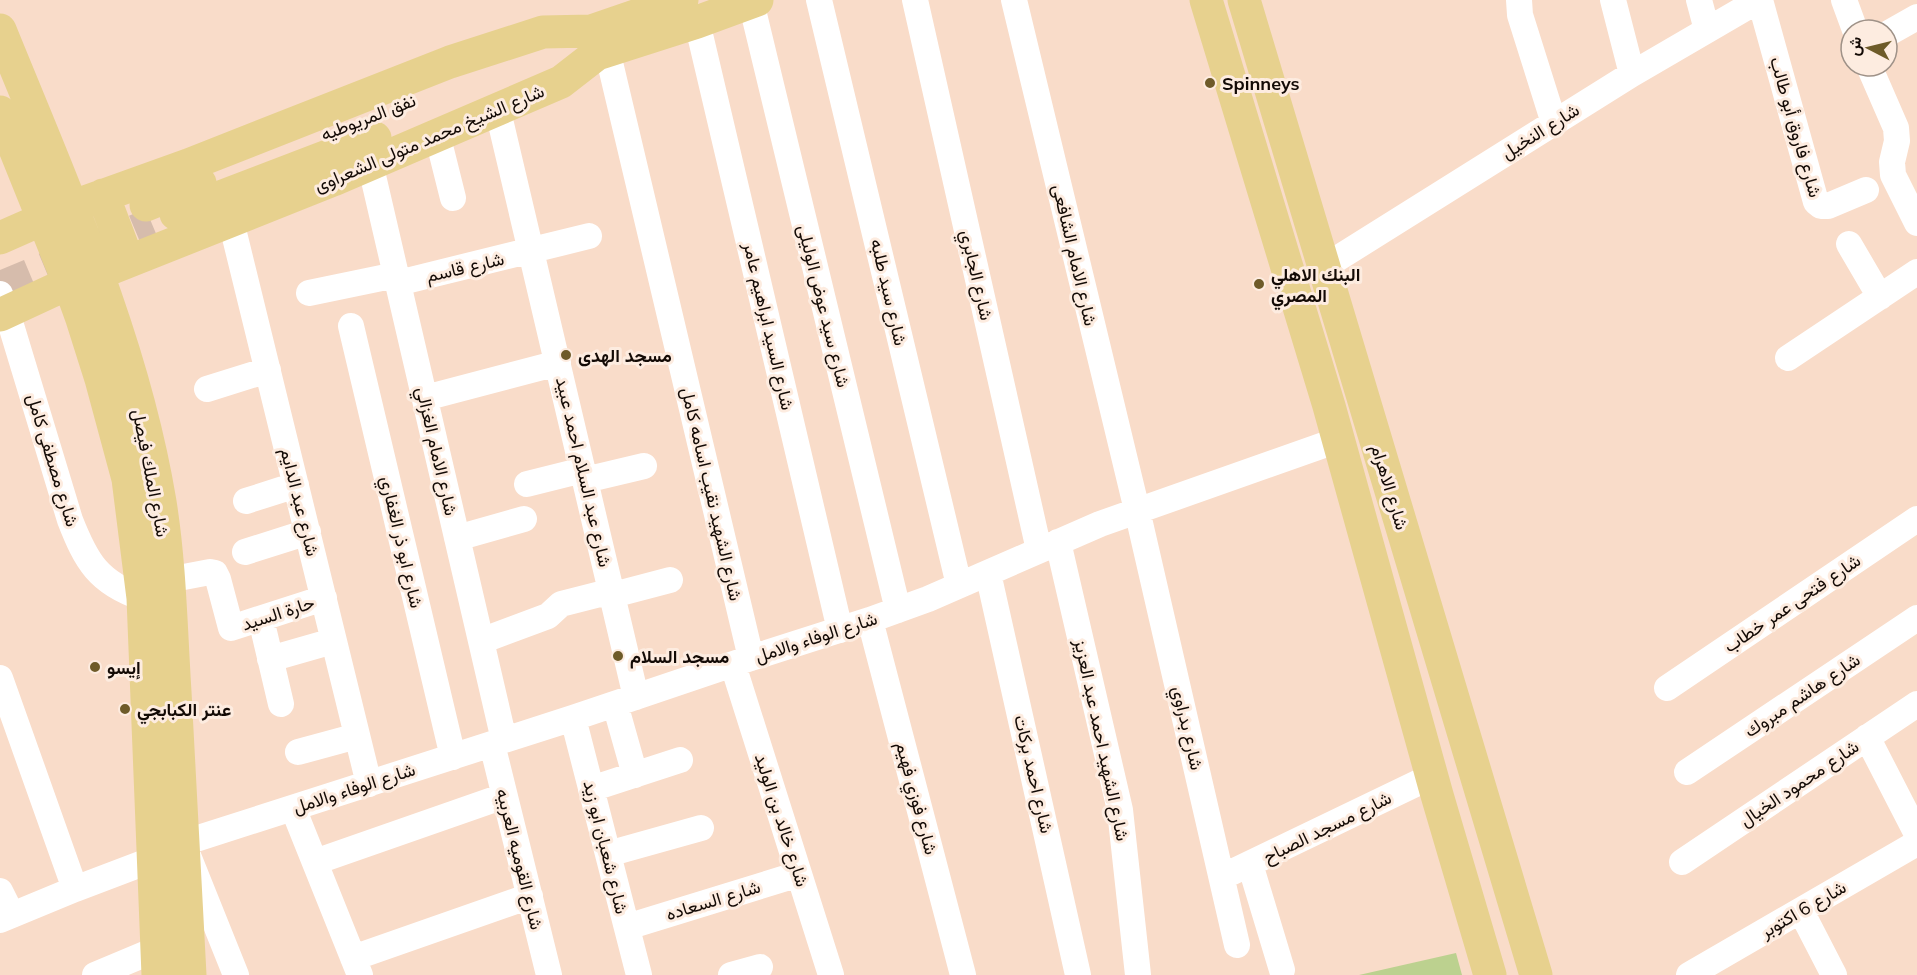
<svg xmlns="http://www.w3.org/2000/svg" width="1917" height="975" font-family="Mulish,Vazirmatn,sans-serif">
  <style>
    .green { fill: #bcd18f }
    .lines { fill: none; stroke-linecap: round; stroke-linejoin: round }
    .major-tunnel { stroke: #d6bcac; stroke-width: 33; stroke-dasharray: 33 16; stroke-linecap: butt }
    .minor { stroke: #fff; stroke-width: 26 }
    .major { stroke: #e7d18e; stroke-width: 33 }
    .poi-dot { fill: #6e5b29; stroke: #fdece0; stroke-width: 2 }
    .labels { text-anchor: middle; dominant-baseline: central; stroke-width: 6; stroke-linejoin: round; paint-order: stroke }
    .poi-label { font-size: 18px; font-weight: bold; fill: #130a05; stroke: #fdece0; text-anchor: start }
    .street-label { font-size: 18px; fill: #130a05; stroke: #fdece0 }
  </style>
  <rect width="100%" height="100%" fill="#f9dcc9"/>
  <!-- green -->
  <path class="green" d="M1456 953 1462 975H1359Z"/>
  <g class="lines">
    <!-- major-tunnel -->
    <path class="major-tunnel" d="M0 288 152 224"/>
    <!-- minor -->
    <path class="minor" d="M819 0 959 585
      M915 0 1039 550
      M1014 0 1137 510 1237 945
      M1519 0 1520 15 1554 123
      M1613 0 1632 74
      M1699 0 1707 30
      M1760 0 1816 202 1821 206H1828L1866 190
      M1844 0 1855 30
      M751 2 898 610
      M697 22 840 630
      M1887 34 1917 17
      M607 50 751 658
      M1869 66 1896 128 1897 141 1892 162 1893 175 1917 223
      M497 107 636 697
      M437 134 453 198
      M370 163 504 740
      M231 221 369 784
      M1849 244 1880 297
      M1324 267 1632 74 1759 0
      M398 283 589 236
      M309 293 396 275
      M0 294 7 312 70 520C86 561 98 583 143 598
      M351 326 453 757
      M1788 358 1917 272
      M207 389 268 370
      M425 398 558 363
      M585 480 644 466
      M527 484 583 470
      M246 501 296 485
      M457 538 524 519
      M1058 542 1120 810 1138 975
      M245 552 308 532
      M988 573 1078 975
      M168 580 210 572 215 573 218 579 231 628 324 598
      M613 595 670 580
      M261 619 281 704
      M870 620 963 975
      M481 641 548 616 561 604 612 591
      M270 659 333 641
      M733 665 831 975
      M0 678 75 889
      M1667 688 1917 519
      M615 704 635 775
      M573 718 639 975
      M1867 737 1917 834
      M492 744 549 975
      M298 752 357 736
      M1687 772 1917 618
      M591 789 680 760
      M293 808 360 975
      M608 854 701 828
      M315 862 504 796
      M1682 862 1917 704
      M1250 864 1282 970
      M1222 877 1432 776
      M0 891 12 915
      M1801 911 1834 975
      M0 920 75 889 154 859
      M627 927 799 874
      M353 958 530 896
      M95 975 157 949
      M236 975 183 843 573 718 751 658 870 620 928 599 1100 524 1338 440
      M731 975 760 967
      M1689 975 1917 843"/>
    <!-- major -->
    <path class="major" d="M1206 0 1329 406 1437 795 1490 975
      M1244 0 1536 975
      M0 30C62 183 133 338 160 502 170 564 171 629 175 692 180 786 185 881 190 975
      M0 112 69 283 82 319 101 379 128 479 143 598 158 975
      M103 195 128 261
      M146 205 200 183
      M71 207 188 165 450 62 543 32 591 31 682 0
      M176 214 375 138
      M0 238 43 219
      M97 274 333 180 561 82 597 54 697 22 757 0
      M0 315 69 283"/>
  </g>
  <!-- markers -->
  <g class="poi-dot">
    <circle cx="1210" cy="83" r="6"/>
    <circle cx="1259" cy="284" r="6"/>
    <circle cx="566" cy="355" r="6"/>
    <circle cx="618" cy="656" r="6"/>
    <circle cx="95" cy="667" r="6"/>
    <circle cx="125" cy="709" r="6"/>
  </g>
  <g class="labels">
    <!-- poi labels -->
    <g class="poi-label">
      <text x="1222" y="83">Spinneys</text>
      <text x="1271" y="274">البنك الاهلي<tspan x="1271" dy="21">المصري</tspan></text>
      <text x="578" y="355">مسجد الهدى</text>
      <text x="630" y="656">مسجد السلام</text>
      <text x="107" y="667">إيسو</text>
      <text x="137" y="709">عنتر الكبابجي</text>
    </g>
    <!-- street labels -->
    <g class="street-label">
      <text transform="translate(368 117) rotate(-21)">نفق المريوطيه</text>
      <text transform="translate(1796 127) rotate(74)">شارع فاروق أبو طالب</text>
      <text transform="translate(1540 131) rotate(-32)">شارع النخيل</text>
      <text transform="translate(429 138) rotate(-23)">شارع الشيخ محمد متولى الشعراوى</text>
      <text transform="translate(1075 255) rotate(77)">شارع الامام الشافعى</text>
      <text transform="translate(465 267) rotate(-13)">شارع قاسم</text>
      <text transform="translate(977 275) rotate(77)">شارع الجابري</text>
      <text transform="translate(889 292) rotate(77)">شارع سيد طلبه</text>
      <text transform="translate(824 306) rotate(76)">شارع سيد عوض الوليلى</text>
      <text transform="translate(769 326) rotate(77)">شارع السيد ابراهيم عامر</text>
      <text transform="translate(437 451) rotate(77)">شارع الامام الغزالي</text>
      <text transform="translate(53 460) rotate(73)">شارع مصطفى كامل</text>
      <text transform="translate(584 472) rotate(77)">شارع عبد السلام احمد عبيد</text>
      <text transform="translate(151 473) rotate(79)">شارع الملك فيصل</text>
      <text transform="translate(1390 487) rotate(73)">شارع الاهرام</text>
      <text transform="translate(712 494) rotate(77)">شارع الشهيد نقيب اسامه كامل</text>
      <text transform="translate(300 502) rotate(76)">شارع عبد الدايم</text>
      <text transform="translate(402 542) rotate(77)">شارع ابو ذر الغفاري</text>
      <text transform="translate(1792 603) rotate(-34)">شارع فتحى عمر خطاب</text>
      <text transform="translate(278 613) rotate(-18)">حارة السيد</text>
      <text transform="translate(816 637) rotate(-18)">شارع الوفاء والامل</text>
      <text transform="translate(1802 695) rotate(-34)">شارع هاشم مبروك</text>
      <text transform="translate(1188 728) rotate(77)">شارع بدراوي</text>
      <text transform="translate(1102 740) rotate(78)">شارع الشهيد احمد عبد العزيز</text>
      <text transform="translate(1034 774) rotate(77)">شارع احمد بركات</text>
      <text transform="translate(1799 783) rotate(-34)">شارع محمود الخيال</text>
      <text transform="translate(354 788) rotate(-18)">شارع الوفاء والامل</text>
      <text transform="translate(917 798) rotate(75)">شارع فوزي فهيم</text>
      <text transform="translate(782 820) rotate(72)">شارع خالد بن الوليد</text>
      <text transform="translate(1327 827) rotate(-26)">شارع مسجد الصباح</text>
      <text transform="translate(606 847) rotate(76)">شارع شعبان ابو زيد</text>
      <text transform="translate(520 859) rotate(76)">شارع القوميه العربيه</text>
      <text transform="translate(713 900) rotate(-17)">شارع السعاده</text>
      <text transform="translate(1803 909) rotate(-30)">شارع 6 اكتوبر</text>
    </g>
  </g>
  <!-- north arrow -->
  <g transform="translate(1869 48) rotate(277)"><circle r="28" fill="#fdece0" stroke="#9f9288" stroke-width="1.5"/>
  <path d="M0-4.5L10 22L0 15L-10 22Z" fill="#6e5b29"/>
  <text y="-9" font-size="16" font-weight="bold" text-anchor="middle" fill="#130a05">ش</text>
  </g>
</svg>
